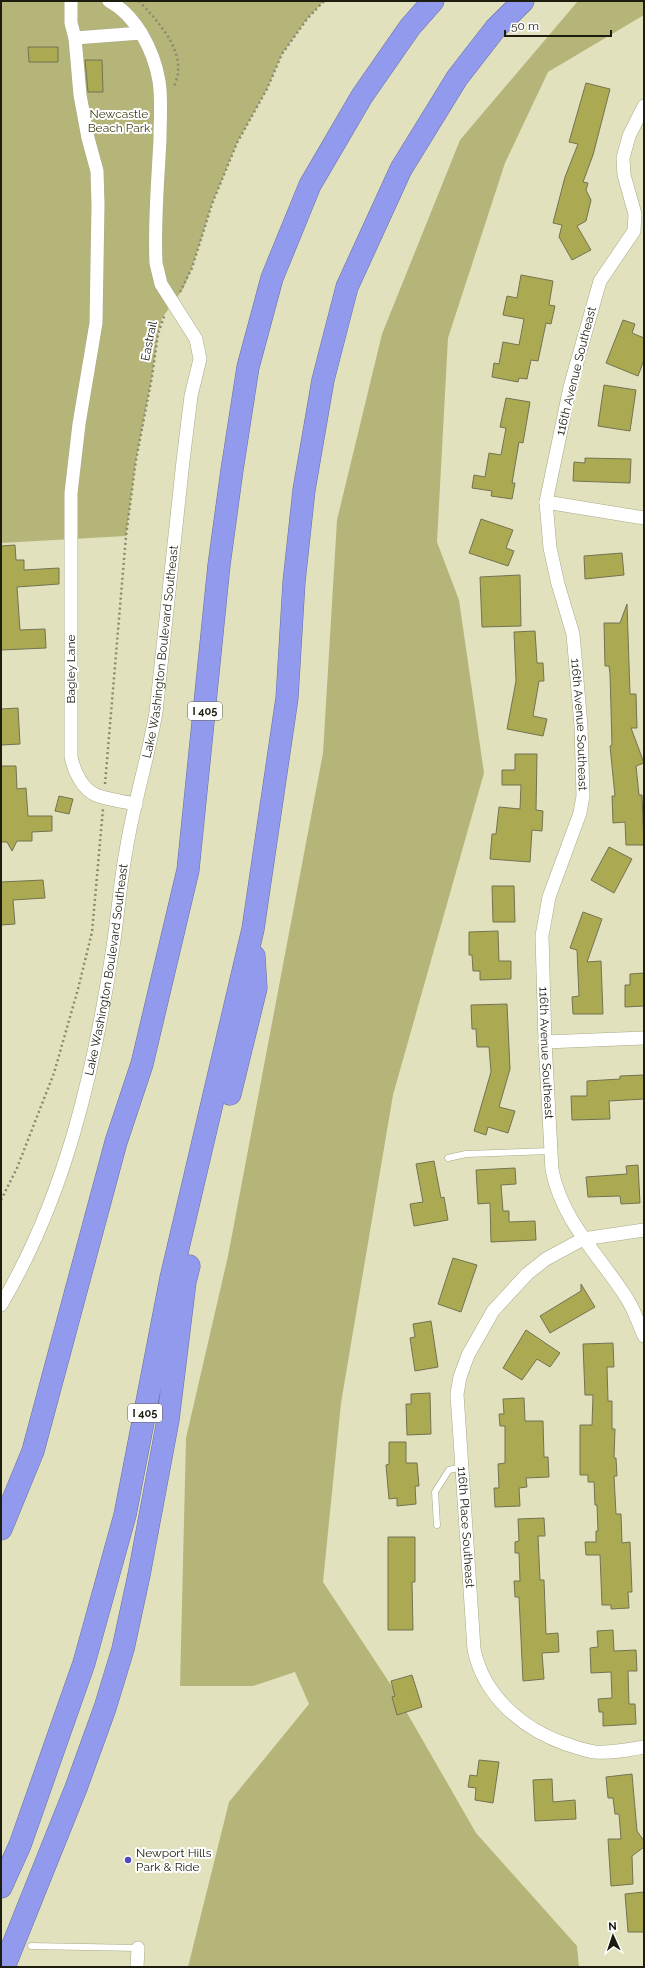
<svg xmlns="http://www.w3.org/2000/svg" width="645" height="1968" font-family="Raleway,sans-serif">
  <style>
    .green { fill: #b5b57a }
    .building { fill: #aba951; stroke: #737352 }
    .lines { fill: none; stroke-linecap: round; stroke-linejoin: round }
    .service-casing { stroke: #a9a987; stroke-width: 7 }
    .minor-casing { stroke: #a9a987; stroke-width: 14 }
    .motorway-casing { stroke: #696ea0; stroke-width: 23 }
    .path { stroke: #88896f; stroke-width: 2.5; stroke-dasharray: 2 3; stroke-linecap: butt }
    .service { stroke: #fff; stroke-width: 6 }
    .minor { stroke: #fff; stroke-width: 13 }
    .motorway { stroke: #929aee; stroke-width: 22 }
    .poi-dot { fill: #4e4bc1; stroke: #fff; stroke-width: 1.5 }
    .labels { text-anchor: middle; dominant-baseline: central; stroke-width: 4; stroke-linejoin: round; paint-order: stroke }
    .shield { fill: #fff; stroke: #606057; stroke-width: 1 }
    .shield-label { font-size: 11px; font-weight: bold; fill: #1c1c0f }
    .park-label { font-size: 12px; fill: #3f3e19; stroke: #fff }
    .street-label { font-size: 12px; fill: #1c1c0f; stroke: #fff }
    .poi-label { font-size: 12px; fill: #1c1c0f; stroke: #fff; text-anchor: start }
  </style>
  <rect width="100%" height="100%" fill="#e1e2bd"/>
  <!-- green -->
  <path class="green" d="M1 1H324L307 19 282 54 267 89 237 143 212 204 192 268 183 289 162 318 158 334 152 377 136 460 126 536 1 543Z
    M578 1H644V15L548 72 505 163 448 338 437 542 459 600 484 773 393 1095 341 1403 323 1582 391 1685 476 1833 577 1946 579 1967H188L229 1802 309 1704 295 1672 253 1686H180L186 1438 228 1256 323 753 337 520 382 334 460 140Z"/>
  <!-- building -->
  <path class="building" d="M28 47H58V62H29Z
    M85 60H102L103 92H88Z
    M586 83 610 89 593 155 583 182 588 183 586 190 591 200 586 221 577 226 591 250 572 260 559 237 562 225 553 223 565 177 578 144 569 142Z
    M521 275 553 281 549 305 555 306 551 324 546 323 538 361 531 360 527 379 519 378 518 382 492 377 494 363 499 364 503 342 519 345 524 319 503 315 507 296 517 298Z
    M623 320 635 324 632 333 644 338V360L638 376 606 363Z
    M604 385 636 390 630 431 598 426Z
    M506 398 530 402 523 443 519 442 512 483H515L512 499 491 496 492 491 472 488 474 475 485 477 489 453 501 455 506 428 500 427Z
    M585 458 631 459 630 483 573 481 574 462 585 463Z
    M481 519 513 530 506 548 514 551 508 566 469 553Z
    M15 545 16 560H24V570L59 568V584L17 587 20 630 45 629 46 648 1 650V546Z
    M622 553 624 575 585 579 584 556Z
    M520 575 521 626 482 627 480 577Z
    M627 604 630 694H636L637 728H631L644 763 636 766 639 795H642L644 845H626L625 822 613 823 612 796H615L610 746 612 745 610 674 609 666H605L604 623H620Z
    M535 631 537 663H543L544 681H539L533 716 547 719 543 736 507 729 516 681 514 632Z
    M18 708 20 744 1 745V709Z
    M515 754H537L536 810 543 811 542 831 532 830 530 862 490 859 492 834H496L499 807 520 809 521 785H502V770H515Z
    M1 766H16L17 789 26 788 28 816H52V831L32 832V841H17L12 851 7 842H1Z
    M59 796 73 799 69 814 55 811Z
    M609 847 632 859 614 893 591 880Z
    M43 880 45 898 13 900 15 924 1 925V882Z
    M492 886H514L515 922H493Z
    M583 912 602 919 587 962 601 961 603 1014H573L572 997 579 996 577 950 570 948Z
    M498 931 499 961H511V979L480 980V971H473L472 955H469V932Z
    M644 973V1006L625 1007V985H630V974Z
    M507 1004 510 1069 499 1107 515 1111 508 1133 488 1127 486 1135 474 1131 491 1072 489 1047H477L476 1029H472L471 1005Z
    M644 1075V1099L609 1101 610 1119 572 1120 571 1096H587V1081L620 1079V1076Z
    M434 1161 441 1198 444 1197 448 1220 414 1226 410 1204 423 1202 416 1164Z
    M638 1165 640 1203 621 1204 620 1196 588 1197 586 1177 627 1174 626 1166Z
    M515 1168 516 1184 501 1185 503 1211H509V1222L535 1221 536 1240 491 1242 490 1203 478 1204 476 1170Z
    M453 1258 477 1265 461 1312 438 1304Z
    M581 1284 595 1307 550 1333 540 1316 581 1291Z
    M431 1321 438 1367 415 1371 410 1338 415 1337 413 1324Z
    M526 1330 560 1353 550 1367 537 1359 522 1380 503 1368Z
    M613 1343 614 1367H607L608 1401H612V1429H615L614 1458H616L617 1476H614L616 1514H621L622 1543 630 1542 632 1592H628L629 1608 611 1609V1605H602L600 1555H586L585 1542H596V1531H598L597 1505H595L594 1482H588V1475H580V1425H592L593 1395H585L583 1344Z
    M430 1393 431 1434 407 1435 406 1404H411V1394Z
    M524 1398 525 1421H543L544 1457H548L549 1477 526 1478 527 1487 519 1488 520 1506 495 1507 494 1488H499L498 1464 505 1463V1426H500L499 1414H504L503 1399Z
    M389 1442H406V1463H417L419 1486H415L416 1504 397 1506V1498L389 1499 386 1465 389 1464Z
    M544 1518 545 1536H538L540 1580H544L546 1634 558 1633 559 1652 542 1653 544 1679 523 1681 519 1597H515L514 1581H520L519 1553H515V1542L519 1541 518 1519Z
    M388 1537H415V1582H412L413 1630H388Z
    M613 1630 614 1651 636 1650 637 1671H628L629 1704H635L636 1724 603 1726V1712H599L598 1699 612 1698 611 1672 591 1673 590 1648 598 1647 597 1631Z
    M412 1675 422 1707 397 1715 392 1697 395 1696 391 1681Z
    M479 1760 499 1762 493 1803 475 1800 476 1788 468 1787 470 1775 477 1776Z
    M632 1774 637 1831 644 1841V1847L632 1856 633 1884 611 1886 608 1839H621L619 1814H615L613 1798H608L606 1777Z
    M552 1779 553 1802 575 1800 576 1819 535 1821 533 1780Z
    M644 1892V1932H628L625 1894Z"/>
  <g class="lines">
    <!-- service casing -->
    <g class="service-casing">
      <path id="service" d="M448 1158 466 1154 551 1151
        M437 1525 435 1492 449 1470 462 1467
        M31 1946 138 1948"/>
    </g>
    <!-- minor casing -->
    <g class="minor-casing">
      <g id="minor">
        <path d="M71 1V23L75 38 141 33"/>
        <path d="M75 38 80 95 88 138 97 171 98 205 96 323 79 424 71 493V757C74 771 82 789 96 795 106 799 125 802 136 804"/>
        <path id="s1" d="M644 106 629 136 623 158 624 175 635 214 634 231 600 281 570 387 546 502 550 548 558 584 573 634 581 726 583 796 580 813 549 897 542 936 545 1042 552 1170C562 1220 597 1253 624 1294 633 1306 638 1322 644 1336"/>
        <path d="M546 502 644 518"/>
        <path d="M545 1042 644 1038"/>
        <path id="s2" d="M644 1230 583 1239 546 1259 527 1274 493 1311 468 1355 460 1377 457 1394 474 1649C483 1695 522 1729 566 1744 575 1747 585 1751 595 1752 612 1753 628 1750 644 1747"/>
        <path id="s3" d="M1 1305C66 1195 94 1071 113 947 118 915 120 883 126 851 133 805 148 759 156 712L183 461 191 396 200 359 196 339 161 284 156 263C154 222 158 180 160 139 160 119 162 100 159 81 154 51 136 15 109 1"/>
        <path d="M137 1967 138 1948"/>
      </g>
    </g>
    <!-- motorway casing -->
    <g class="motorway-casing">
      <path id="motorway" d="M230 1094 256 988 254 956
        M1 1529 33 1451 116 1142 142 1064 188 870 219 565 232 470 248 367 272 278 310 185 362 96 410 27 433 1
        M1 1887 20 1845 84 1663 125 1515 171 1278 253 929 287 698 294 582 304 490 323 380 347 287 401 169 457 78 495 29 523 1
        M4 1967 76 1788 105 1708 123 1649 139 1575 168 1420 185 1282 189 1266"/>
    </g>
    <!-- path -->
    <path class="path" d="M139 1C156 19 181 46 178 72 178 77 175 83 174 87
      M180 292 192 268 212 204 237 143 267 89 282 54 307 19 324 1
      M105 784 126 536 136 460 152 377 158 334 165 314
      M1 1200 17 1168 54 1073 78 989 92 932 103 809"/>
    <!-- service -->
    <use href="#service" class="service"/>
    <!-- minor -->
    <use href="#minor" class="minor"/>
    <!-- motorway -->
    <use href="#motorway" class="motorway"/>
  </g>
  <!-- markers -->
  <circle class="poi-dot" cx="128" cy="1860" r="4"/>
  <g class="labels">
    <!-- shield labels -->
    <g class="shield">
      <rect x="188" y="702" width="34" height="18" rx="3"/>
      <rect x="128" y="1404" width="34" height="18" rx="3"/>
    </g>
    <g class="shield-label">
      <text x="205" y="711">I 405</text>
      <text x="145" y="1413">I 405</text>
    </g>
    <!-- park labels -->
    <g class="park-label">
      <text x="119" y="114">Newcastle<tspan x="119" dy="14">Beach Park</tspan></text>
    </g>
    <!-- street labels -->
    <g class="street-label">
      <text transform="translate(149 341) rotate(-79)">Eastrail</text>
      <text transform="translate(576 371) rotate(-76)">116th Avenue Southeast</text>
      <text stroke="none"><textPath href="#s3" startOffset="677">Lake Washington Boulevard Southeast</textPath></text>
      <text transform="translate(71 669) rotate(-90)">Bagley Lane</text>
      <text stroke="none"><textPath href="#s1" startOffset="645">116th Avenue Southeast</textPath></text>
      <text stroke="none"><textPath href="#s3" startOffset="354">Lake Washington Boulevard Southeast</textPath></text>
      <text stroke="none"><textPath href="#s1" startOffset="980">116th Avenue Southeast</textPath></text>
      <text stroke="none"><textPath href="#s2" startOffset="403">116th Place Southeast</textPath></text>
    </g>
    <!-- poi labels -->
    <g class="poi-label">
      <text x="136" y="1853">Newport Hills<tspan x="136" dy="14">Park &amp; Ride</tspan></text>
    </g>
  </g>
  <!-- border -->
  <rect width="645" height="1968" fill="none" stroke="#1c1c0f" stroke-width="4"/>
  <!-- north arrow -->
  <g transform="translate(613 1936) rotate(357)" stroke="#ffffff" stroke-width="3" paint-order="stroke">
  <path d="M0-3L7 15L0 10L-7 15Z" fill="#1c1c0f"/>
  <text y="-6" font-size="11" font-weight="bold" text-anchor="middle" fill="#1c1c0f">N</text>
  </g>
  <!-- scale -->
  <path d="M505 30v6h106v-6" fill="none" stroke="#1c1c0f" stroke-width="2"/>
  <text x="511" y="30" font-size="12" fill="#1c1c0f" stroke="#ffffff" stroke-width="3" paint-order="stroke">50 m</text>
</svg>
